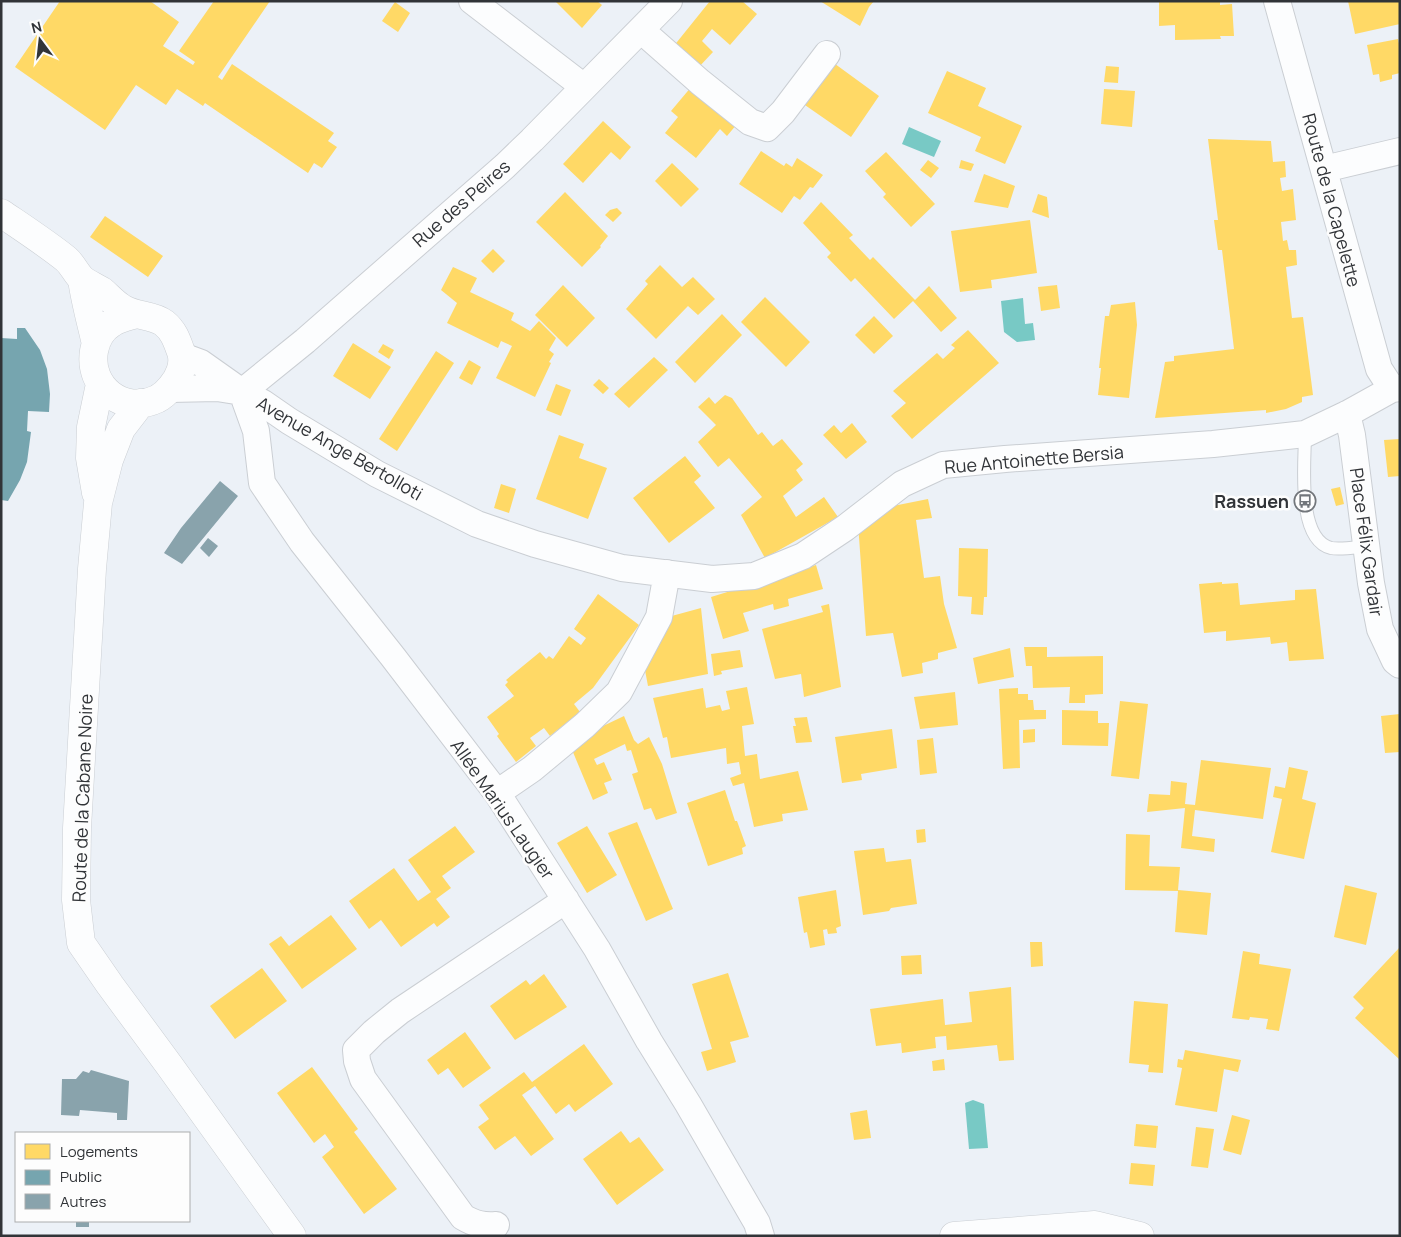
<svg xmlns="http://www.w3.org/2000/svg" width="1401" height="1237" font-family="Manrope,sans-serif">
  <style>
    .water { fill: #78c9c5 }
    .homes { fill: #ffd966 }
    .public { fill: #76a5af }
    .building { fill: #89a3ac }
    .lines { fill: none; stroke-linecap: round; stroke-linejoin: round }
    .lane-casing { stroke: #caced3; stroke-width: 14 }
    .street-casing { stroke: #caced3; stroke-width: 28 }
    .secondary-casing { stroke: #caced3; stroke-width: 29 }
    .lane { stroke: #fcfdfe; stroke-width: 12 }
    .street { stroke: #fcfdfe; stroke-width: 26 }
    .secondary { stroke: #fcfdfe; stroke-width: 28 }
    .labels { text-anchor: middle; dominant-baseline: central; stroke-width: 5; stroke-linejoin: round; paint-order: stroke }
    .street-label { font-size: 18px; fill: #313438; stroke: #fdfdfd }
    .poi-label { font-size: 18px; font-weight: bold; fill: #313438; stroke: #fdfdfd; text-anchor: end }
  </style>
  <rect width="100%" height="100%" fill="#ecf1f7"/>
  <!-- water -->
  <path class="water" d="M909 127 941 141 934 157 902 144Z
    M1023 298 1025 324 1033 323 1035 340 1017 342 1004 332 1001 301Z
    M973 1100 984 1104 988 1148 969 1149 965 1103Z"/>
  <!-- homes -->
  <path class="homes" d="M60 1H150L179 22 163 46 193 65 195 62 179 51 214 1H270L218 77 222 80 232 64 334 133 328 141 337 147 322 168 314 163 308 173 205 103 203 106 177 89 166 105 136 85 105 130 15 67Z
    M555 1H597L602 5 582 28Z
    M710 1H742L757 14 730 45 712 29 702 41 713 52 698 68 673 47Z
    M820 1H874L869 7 860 26Z
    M1159 1H1220V5L1232 4 1234 36H1220L1221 39 1175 40V25L1159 26Z
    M1348 1H1400V24L1355 34Z
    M395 2 410 13 398 32 382 21Z
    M1398 39 1400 48V73L1392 75V79L1380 82 1379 74 1373 75 1367 45Z
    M831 61 879 96 851 137 802 103Z
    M1106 66 1119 67 1118 83 1104 82Z
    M947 71 986 88 978 106 1022 126 1005 164 975 151 981 137 928 113Z
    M692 86 737 124 727 136 720 129 696 158 665 133 678 117 671 111Z
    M1104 89 1135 91 1132 127 1101 124Z
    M603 121 631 147 620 160 611 152 583 183 563 164Z
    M1208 139 1271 141 1273 162 1285 161 1286 177 1280 178 1282 191 1293 189 1296 220 1281 222 1283 241 1287 240 1289 250H1296L1297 265 1286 267 1292 318 1303 317 1313 395 1302 397V402L1286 409 1266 413V410L1155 418 1165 362 1174 361V356L1234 349 1222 250H1218L1214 220H1218Z
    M761 151 784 166 786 163 792 167 797 158 823 175 813 188 810 187 800 200 794 196 782 213 739 184Z
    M886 152 935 204 911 227 883 197 886 194 865 171Z
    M928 160 939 168 931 178 920 170Z
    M961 160 974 164 971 171 959 168Z
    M672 163 699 189 681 207 655 181Z
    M984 174 1015 186 1008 208 974 202Z
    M565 192 608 236 600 246 601 247 582 267 536 222Z
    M1038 194 1047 197 1049 218 1032 212Z
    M821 202 853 235 849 238 870 260 873 257 915 300 929 286 957 318 941 332 913 301 894 319 855 278 851 282 827 257 831 253 803 223Z
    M617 208 622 213 613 222 605 215 610 210Z
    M105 216 163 256 148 277 90 237Z
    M1030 220 1037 273 991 280 992 288 960 292 951 231Z
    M493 249 505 261 493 273 481 261Z
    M660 265 682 287 693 277 715 299 698 315 688 306 656 339 626 309 648 284 645 281Z
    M453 267 477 278 470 292 514 313 511 320 530 331 539 321 556 338 549 350 554 354 549 362 551 363 535 397 496 378 512 346 501 341 498 348 447 323 457 303 441 290Z
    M563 285 595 318 567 347 535 315Z
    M1057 285 1060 308 1041 311 1038 287Z
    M765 297 810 342 786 367 741 322Z
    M1135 302 1137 325 1129 398 1098 395 1101 368H1099L1105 316H1109L1111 305Z
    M722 314 742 335 695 383 675 362Z
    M874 316 893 336 874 354 855 335Z
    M968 330 999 363 912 439 891 416 906 403 893 391 937 353 943 359 955 348 951 345Z
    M353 343 391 367 370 399 333 376Z
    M383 344 394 350 389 359 378 352Z
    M436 351 454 363 397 451 379 439Z
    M654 357 668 370 629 408 614 394Z
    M469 360 481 367 472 385 459 378Z
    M599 379 609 388 603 394 593 385Z
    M556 384 571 390 561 416 546 410Z
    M725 395 732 398 758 435 762 432 773 446 782 439 803 464 796 470 803 480 783 496 796 517 824 497 838 517 765 558 741 515 762 497 729 458 718 467 698 442 716 425 698 407 709 397 715 404Z
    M852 423 867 442 846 459 823 435 834 425 841 433Z
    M559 435 584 444 579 458 607 468 588 519 536 499Z
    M1400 439V476L1388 477 1384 440Z
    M685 456 701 476 694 482 715 508 669 543 633 498Z
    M501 484 516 489 509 513 494 508Z
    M1340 487 1344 504 1336 506 1331 489Z
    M928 499 932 518 916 520 924 578 940 576 944 604 957 648 938 653V659L922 663 923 673 902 677 893 633 866 636 858 523 888 507Z
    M959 548 988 549 987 597H984L983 615 971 614 972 597 958 596Z
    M816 565 823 589 788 599 789 606 774 610 773 604 743 613 749 631 723 639 711 597Z
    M1222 582V584L1238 583 1240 605 1295 600V590L1316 589 1324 659 1289 661 1287 642 1271 644 1270 637 1226 641V631L1204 633 1199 584Z
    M598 594 639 625 593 688 574 704 580 712 550 736 544 728 530 738 536 746 516 762 497 736 499 734 487 717 514 696 505 685 508 682 506 680 540 652 546 659 549 656 553 659 569 636 581 645 586 638 574 629Z
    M829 604 841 687 804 697 801 674 775 679 762 629 823 612 821 606Z
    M701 608 708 674 648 686 644 665 668 617Z
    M1024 647H1047V657L1103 656V694L1085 695V703H1069L1070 687 1033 688 1032 666H1026Z
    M1010 648 1014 677 978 684 973 658Z
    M740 650 743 667 721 671 722 674 714 676 711 654Z
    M747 687 754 724 742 726 745 756 757 754 760 779 798 771 808 810 782 814 783 821 754 827 744 783 733 786 730 778 741 774 739 762 727 764 726 748 671 758 667 737 663 738 653 698 703 688 706 708 720 705 722 711 730 709 726 691Z
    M1018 688V694H1028V700H1033L1034 710H1046V719L1019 720 1020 768 1003 769 999 689Z
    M955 692 958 725 920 729 914 697Z
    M1120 701 1148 704 1139 779 1111 776Z
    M1062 710 1098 711V723H1109L1108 746 1062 745Z
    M1400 714V752L1385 753 1381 716Z
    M624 716 634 740 638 744 649 737 662 764 677 813 656 820 651 808 644 810 632 774 638 772 631 750 627 751 625 744 594 759 597 765 604 762 612 780 604 783 608 793 593 800 570 745 580 737Z
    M807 717 812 742 796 743 793 726H796L794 718Z
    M892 729 897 768 861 774 862 780 842 783 835 737Z
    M1035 729V742L1023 743V730Z
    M933 738 937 773 920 775 917 740Z
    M1201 760 1271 768 1263 819 1195 810 1192 836 1215 839 1214 852 1181 848 1185 808 1147 812 1149 794 1170 795 1171 781 1187 783 1185 804 1195 805Z
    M1289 767 1308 771 1302 799 1316 803 1304 859 1271 852 1282 799 1273 797 1275 786 1285 788Z
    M725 790 735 821H737L746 846 742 848 743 854 708 866 687 803Z
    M637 822 673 909 646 921 608 833Z
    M455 826 475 852 442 876 451 888 436 899 450 917 437 927 434 923 401 947 381 920 369 929 349 901 394 868 418 901 431 892 408 860Z
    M587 826 617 875 587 893 557 843Z
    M925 829 926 842 917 843 916 830Z
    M1126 834 1150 835 1149 866 1180 867 1178 890 1211 893 1207 935 1175 932 1178 891 1125 890Z
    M884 848 886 862 911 859 917 904 891 908 889 911 863 915 854 851Z
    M1345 885 1377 893 1366 945 1334 937Z
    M836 890 841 926 836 928 837 933 828 934 827 929 823 930 825 945 810 948 807 932 804 933 798 897Z
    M331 915 357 949 302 989 269 944 281 936 289 946Z
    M1030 942H1042L1043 966 1031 967Z
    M1400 947V1060L1355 1018 1364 1008 1353 997Z
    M1243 951 1260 954 1259 964 1291 969 1279 1031 1266 1029 1268 1019 1250 1017 1249 1020 1232 1018Z
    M921 955 922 974 902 975 901 956Z
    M262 968 287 1001 235 1039 210 1006Z
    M728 973 749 1037 730 1042 736 1062 707 1071 701 1052 712 1049 692 984Z
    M544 974 567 1007 515 1040 490 1006 526 980 530 985Z
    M1011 987 1014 1060 999 1061 997 1045 947 1050 946 1036 935 1037 936 1048 902 1053 901 1043 876 1046 870 1009 943 999 945 1025 972 1022 969 992Z
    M1134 1001 1168 1004 1163 1073 1148 1072 1149 1065 1129 1063Z
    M465 1032 491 1068 463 1088 448 1068 438 1075 427 1060Z
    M584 1044 613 1084 575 1112 569 1104 556 1114 535 1086 522 1095 554 1139 531 1156 515 1136 495 1150 478 1127 489 1119 479 1105 524 1072 532 1082Z
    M1185 1050 1241 1060 1238 1072 1224 1069 1217 1112 1175 1105 1182 1068 1177 1067 1178 1059 1183 1060Z
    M944 1059 945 1070 933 1071 932 1061Z
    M312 1067 358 1129 354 1132 397 1189 364 1214 322 1157 334 1147 325 1134 314 1143 277 1093Z
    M867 1110 871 1138 854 1140 850 1113Z
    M1232 1115 1250 1120 1241 1155 1223 1150Z
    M1136 1124 1158 1126 1156 1148 1134 1146Z
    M1196 1127 1214 1129 1208 1168 1191 1166Z
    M621 1131 630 1143 639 1137 664 1170 617 1205 583 1159Z
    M1131 1163 1155 1165 1153 1186 1129 1184Z"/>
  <!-- public -->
  <path class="public" d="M17 328H25L40 350 47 369 50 394 49 412 28 411 27 431 31 432 27 462 20 480 8 501 1 500V338L17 339Z"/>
  <!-- building -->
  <path class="building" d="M220 481 238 496 182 564 164 553 181 528Z
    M208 538 218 546 209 557 200 548Z
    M91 1070 129 1081 127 1120H117V1113L80 1110 79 1116 61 1115 62 1079H76L83 1071 89 1073Z
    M76 1221H89V1227H76Z"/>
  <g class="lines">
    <!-- lane casing -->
    <g class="lane-casing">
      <path id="lane" d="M1305 434C1305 462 1296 539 1331 548 1341 550 1356 547 1366 546"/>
    </g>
    <!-- street casing -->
    <g class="street-casing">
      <path id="street" d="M472 1 584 87
        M1277 1 1379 369 1392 389
        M642 31 700 82 750 122 767 128 783 112 827 54
        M1324 169 1400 151
        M170 389 217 388 242 392 201 363 182 356
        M242 392 263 403 289 421 377 474 477 524 535 544 622 568 712 579 754 576 803 556 845 528 902 484 943 465 1005 459 1213 444 1305 434 1347 414 1392 389 1400 388
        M242 392 256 431 262 483 302 542 393 657 497 793 597 949 649 1041 688 1104 757 1223 761 1236
        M242 392 305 341 505 166 532 140 669 1
        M1347 414 1352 435 1371 583 1380 629 1395 661 1400 665
        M497 793 532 769 585 725 619 692 659 617 667 573
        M496 1225C483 1226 475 1224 463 1217L363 1079 357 1061 356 1050 374 1032 400 1011 566 900"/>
    </g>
    <!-- secondary casing -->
    <g class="secondary-casing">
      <path id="secondary" d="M1 213C23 228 46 243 66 259 73 265 76 274 83 280 88 284 96 287 102 291 109 297 115 304 122 308 136 317 152 314 164 323 174 331 177 341 181 352 185 364 179 378 171 387 167 392 163 396 157 399 123 415 88 387 94 351 96 340 102 329 112 323 118 319 126 317 133 315
        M82 279C85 301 91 322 96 344
        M141 403 121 429 109 460 98 503 92 569 77 828 76 900 81 943 110 985 169 1065 292 1236
        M96 493 90 458 91 427 100 384
        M954 1236 1095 1225 1140 1236"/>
    </g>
    <!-- lane -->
    <use href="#lane" class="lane"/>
    <!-- street -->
    <use href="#street" class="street"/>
    <!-- secondary -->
    <use href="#secondary" class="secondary"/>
  </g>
  <!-- icons -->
  <defs>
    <g id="bus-ring" transform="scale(1.125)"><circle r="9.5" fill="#fdfdfd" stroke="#72767b" stroke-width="1.5"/><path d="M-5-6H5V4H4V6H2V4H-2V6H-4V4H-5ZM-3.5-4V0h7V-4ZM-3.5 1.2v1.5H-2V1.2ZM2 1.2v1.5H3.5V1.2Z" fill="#72767b"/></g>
  </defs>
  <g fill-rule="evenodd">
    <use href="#bus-ring" x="1305" y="501"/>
  </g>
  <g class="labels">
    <!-- street labels -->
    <g class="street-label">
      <text transform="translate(1332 200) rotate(75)">Route de la Capelette</text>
      <text transform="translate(461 203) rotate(-41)">Rue des Peires</text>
      <text transform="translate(340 448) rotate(30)">Avenue Ange Bertolloti</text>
      <text transform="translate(1034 459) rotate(-5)">Rue Antoinette Bersia</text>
      <text transform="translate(1367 542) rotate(82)">Place Félix Gardair</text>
      <text transform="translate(82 798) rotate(-88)">Route de la Cabane Noire</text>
      <text transform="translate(503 809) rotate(55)">Allée Marius Laugier</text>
    </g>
    <!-- poi labels -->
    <g class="poi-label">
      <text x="1289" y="501">Rassuen</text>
    </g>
  </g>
  <!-- border -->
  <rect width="1401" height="1237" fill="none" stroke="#313438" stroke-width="5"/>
  <!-- legend -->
  <rect x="15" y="1132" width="175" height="90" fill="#fdfdfd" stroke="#abadae"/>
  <rect x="25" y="1144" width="25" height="15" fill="#ffd966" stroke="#abadae"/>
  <text x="60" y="1157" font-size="15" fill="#313438">Logements</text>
  <rect x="25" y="1170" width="25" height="15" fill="#76a5af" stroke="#abadae"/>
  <text x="60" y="1182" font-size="15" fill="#313438">Public</text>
  <rect x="25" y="1194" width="25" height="15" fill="#89a3ac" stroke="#abadae"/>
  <text x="60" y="1207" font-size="15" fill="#313438">Autres</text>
  <!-- north arrow -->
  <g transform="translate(40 40) rotate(345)" stroke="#fdfdfd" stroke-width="4" paint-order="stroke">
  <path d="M0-4L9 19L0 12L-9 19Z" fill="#313438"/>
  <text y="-8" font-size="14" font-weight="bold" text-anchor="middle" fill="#313438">N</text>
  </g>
</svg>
